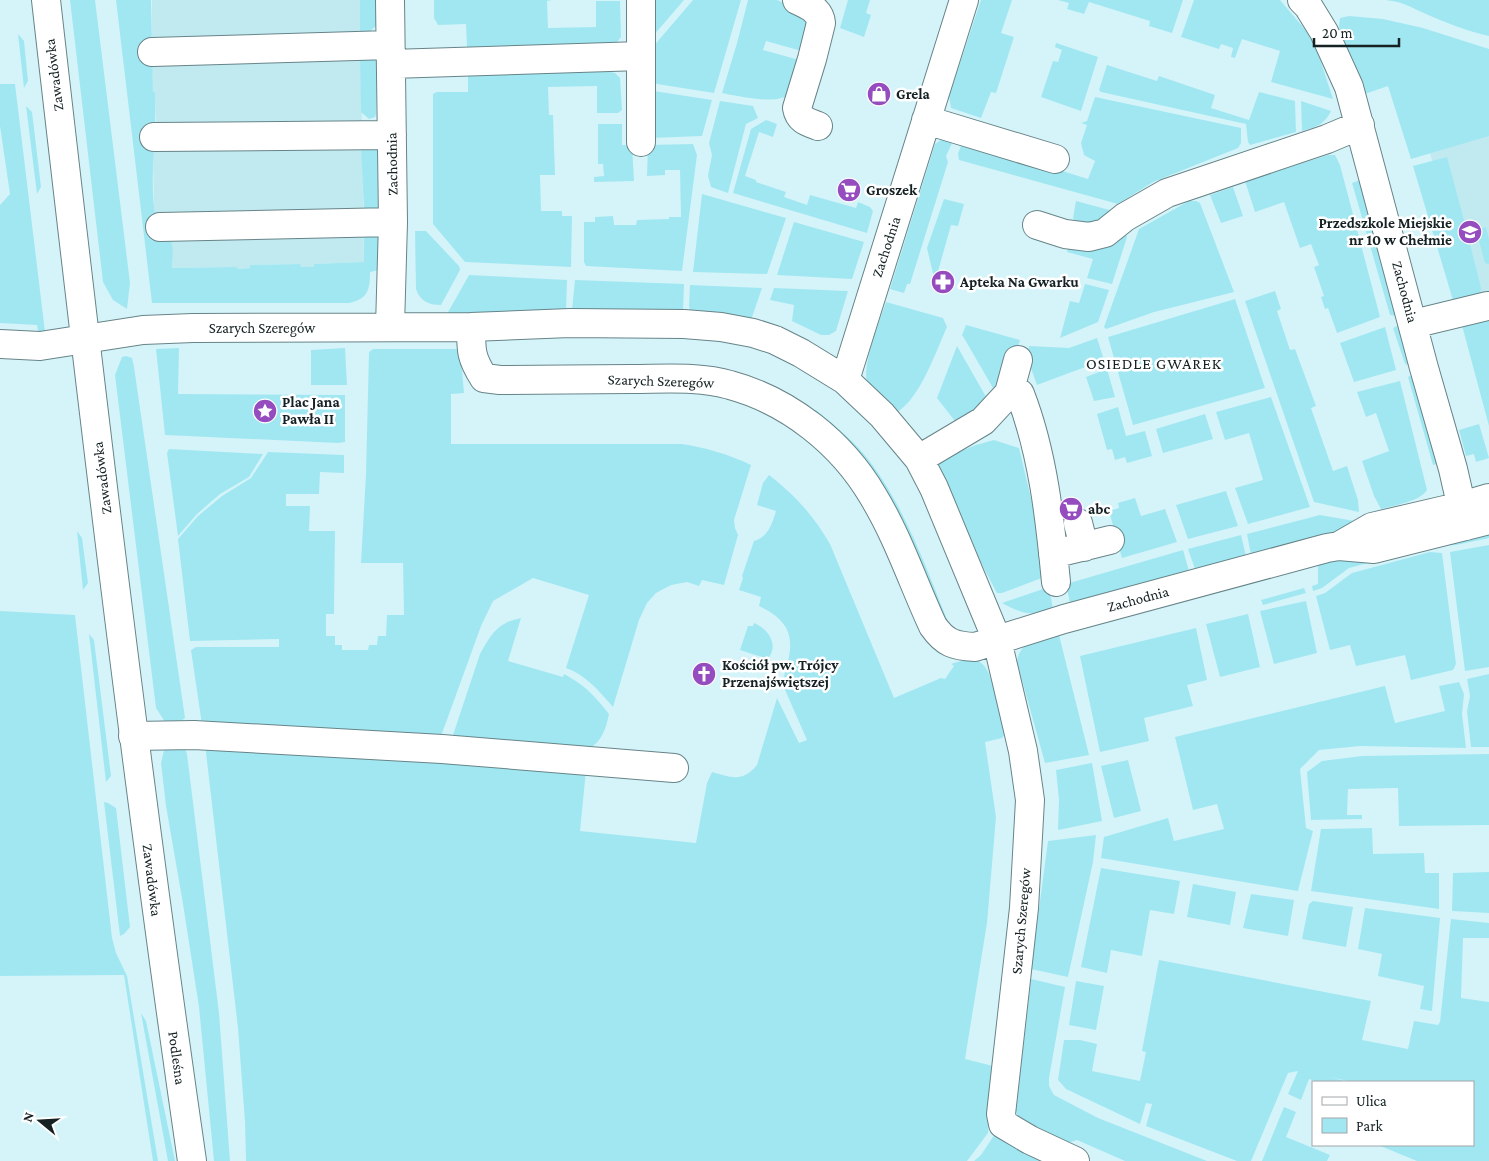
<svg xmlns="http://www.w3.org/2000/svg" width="1489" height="1161" font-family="'Crimson Pro',serif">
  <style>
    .built { fill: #c1eaf0 }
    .green { fill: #a1e7f2 }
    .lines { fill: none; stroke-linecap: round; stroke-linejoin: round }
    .minor-casing { stroke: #678488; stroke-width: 30 }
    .major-casing { stroke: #678488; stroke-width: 30 }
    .minor { stroke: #fff; stroke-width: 28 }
    .major { stroke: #fff; stroke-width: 28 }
    .labels { text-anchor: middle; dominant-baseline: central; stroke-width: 5; stroke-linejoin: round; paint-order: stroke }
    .street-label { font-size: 15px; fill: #152123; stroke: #fff }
    .poi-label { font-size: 15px; font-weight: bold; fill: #152123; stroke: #fff; text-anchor: start }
    .neighbourhood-label { font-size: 16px; letter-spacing: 1px; fill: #152123; stroke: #fff }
  </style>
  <rect width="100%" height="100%" fill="#d5f4f9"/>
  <!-- built -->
  <path class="built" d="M152 0H360L364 262 314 264V267H300V264L251 265 250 268 237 269 236 267 172 268 171 240 156 220 154 207 153 152 156 120 155 92H153L152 65Z
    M1489 117V363L1430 153Z"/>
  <!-- green -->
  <path class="green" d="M70 0H95L130 283 127 309 113 300 103 282Z
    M116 0H151L153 92H155C157 130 150 169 154 207 156 227 167 227 171 241 174 248 172 260 172 268L237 267V269L250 268V265L300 264 301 267H314V264L364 262V227L378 228 379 270 370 272C370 290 368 299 349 303H152Z
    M360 0H376V26L369 32H360Z
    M434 0H552L547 1 548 28 596 27V1H620L621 37 617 42 610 44 467 47 466 24 438 25 434 18Z
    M653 0H684L653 36Z
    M693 0H741L714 93 657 84 653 82 652 48Z
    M748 0H777L805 12 810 16 805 52 766 41 763 50 803 61C799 71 796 85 790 93 780 106 737 96 722 93L737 43Z
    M848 0H870L866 13 871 15 864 37 840 28Z
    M981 0H1012L1001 33 1014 37 996 93 991 92 981 118 951 108 949 96Z
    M1058 0H1183L1172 33 1149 26 1150 21 1089 2 1084 14 1067 9 1069 3Z
    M1194 0H1280L1308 33 1320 59 1333 99 1271 82 1280 51 1242 39 1235 58 1231 57 1233 48 1221 44 1219 49 1181 37Z
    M1386 0H1489V36C1467 31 1446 23 1426 14 1410 7 1404 2 1386 0Z
    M1349 16 1383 19 1423 28 1489 49V136L1411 159 1388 86 1362 95 1339 27 1340 18Z
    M18 34 24 41 28 81 24 88Z
    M1056 43 1098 57 1081 111 1041 97 1053 61 1058 62 1062 50 1055 47Z
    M360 53 377 57 376 114 375 117 369 119 361 112Z
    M1107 65 1157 81 1159 76 1215 95 1211 108 1249 120 1259 92 1295 101 1296 132 1250 145 1248 142 1246 124 1101 92 1099 90Z
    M606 71 615 73 620 78 622 110 618 113H597V86L548 87 549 115H553L555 175H540L541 211H562V216H572L571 267 465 262 433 224V94L437 92H468V74Z
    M0 84H15L45 332 39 338 37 325 0 323V205L10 194 0 126Z
    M654 91 712 100 702 136 650 138Z
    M1095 97 1241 128V143L1238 148 1153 182 1118 204 959 160 958 154 963 140 1088 179 1095 161 1084 155 1081 143 1087 125 1081 123 1087 121Z
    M720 101 753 106 758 118 746 124 728 193 711 187 708 176 712 155 709 143Z
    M1301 101 1331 111C1324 125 1316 127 1302 131Z
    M26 106 32 112 41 187 37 194Z
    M766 120 777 124 773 137 759 132 745 176 756 180V182L786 192 784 197 807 205 810 195 856 208 858 202 870 207 873 211 867 233 733 193 751 129Z
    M598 124H622V145H632L634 181 594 182V177L604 176 603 164H598Z
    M955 137 946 156 948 162 910 284H907L904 293 890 289 935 144 944 138Z
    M377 142 378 207 374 210H364L361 147Z
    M693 144 697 155 682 271 586 266 584 262V222H595V217L613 216 614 225H636L637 220 669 219V217H681L680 170H665V175L647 176 648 145Z
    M1328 155H1335L1340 165 1380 317 1337 333 1328 308 1325 309 1321 297 1324 296 1314 267 1319 265 1311 244 1300 248 1284 202 1255 212 1245 181Z
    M1447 157 1464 220 1481 288 1480 296 1455 307 1413 166Z
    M1360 180 1396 316 1390 315 1352 183Z
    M1233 187 1243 216 1221 223 1210 195Z
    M702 194 786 218 767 274 693 272Z
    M944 199 964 204 958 226 951 225 935 282 927 248Z
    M1076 201 1117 212 1092 226 1074 220 1073 218Z
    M1189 201H1196L1200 203 1234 292 1154 312 1106 329 1104 327 1139 229Z
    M794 222 864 242 852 279 777 275Z
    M1486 227 1489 239V264L1485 263 1476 230Z
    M1123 230 1127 237 1112 284 1087 278 1093 259 1067 252 1070 242Z
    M415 231H426L459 266 460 270 441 305C428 305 420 301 416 289Z
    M469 275 567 280 566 311 564 314H447Z
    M575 280 684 284 683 310H572Z
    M1085 284 1109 290 1098 322 1060 338 1070 301 1079 303Z
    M690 285 762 288 751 320 691 313 689 306Z
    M774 288 848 291 836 331 829 335H821L792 321 794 305 770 300Z
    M1275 291 1281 309 1277 311 1290 350 1295 349 1316 406 1311 408 1333 471 1347 466 1358 500 1359 512 1314 502 1245 301Z
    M1235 299 1265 388 1133 425 1108 337Z
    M886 302 943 318 947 327C936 351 920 399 897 412 891 407 871 391 868 386 860 368 880 320 886 302Z
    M1489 316V426L1460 318Z
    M1401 324 1410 363 1406 365 1404 361 1393 328Z
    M966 325 1020 340 1014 360 997 389 993 388 964 338 962 335Z
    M1385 327 1396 370 1354 382 1340 343Z
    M1097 338 1104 360 1037 385 1027 357 1029 346 1069 348Z
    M957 346 989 402 958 425 937 398Z
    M179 348 178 394 345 395V442L338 443 165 435 156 349Z
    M345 348 347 385H311V350Z
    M373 349H460L464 393 451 394V444H682C707 448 728 454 751 465L734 520 735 528 738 535 724 585 702 580 699 586 687 582 671 585 656 593 647 603 639 620 613 707C599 691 586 675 566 668L589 595 533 578 493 601 481 626 440 739 202 725 191 650 196 647H279V639L190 641 178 539 198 516 222 496 251 478 268 452 344 455V473L320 472 319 494H286V506H310L309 531H335L334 614H326V636H335V645H342V650H368L369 645H377L378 636H386L387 615H404L403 563H361L366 474 369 352Z
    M126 356 132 358 134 367 185 718 178 723 165 722 156 708 115 375 122 357Z
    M1107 369 1115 397 1094 401 1086 377Z
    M1413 374 1440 463 1433 465 1408 377Z
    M1400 381 1427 490C1421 501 1393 506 1381 509L1374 496 1362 461 1389 451 1376 413 1366 417 1357 392Z
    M1271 397 1310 507 1248 524 1235 488 1263 480 1249 433 1225 440 1216 412Z
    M1118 407 1126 436 1145 431 1152 456 1127 463 1125 457 1115 460 1112 449 1107 450 1097 414Z
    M810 410H816C832 423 849 437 863 453 905 503 929 576 954 637Z
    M1205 414 1213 439 1163 453 1156 429Z
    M1479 424 1489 458 1476 462 1474 454 1466 456 1459 430Z
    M994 440 1019 448 1044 553 1047 576 1002 593H997L980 561 933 462 976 445Z
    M169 449 263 454 249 477 220 494 197 514 178 536 167 453Z
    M769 475C796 496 813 515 830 544L894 698 941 678 945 679 954 666 951 664C968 659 981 655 989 674L1007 731 1002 738 985 742 996 817 987 923 965 1059 993 1066 988 1133 967 1161H246L245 1122 238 1028 205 744 586 770 580 831 696 843 707 783 712 772C731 777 742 783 757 765L777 698 799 743 807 740 782 683C793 647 799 625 759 606L761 597 739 590 743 578 742 576 754 541C768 537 772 524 776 511L757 505 763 483Z
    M1226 491 1238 526 1188 539 1176 505Z
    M1135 498 1141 516 1165 509 1177 542 1122 558 1109 511 1119 508 1118 503Z
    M1320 515 1360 522 1334 533 1251 555 1247 534Z
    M1489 526V538L1456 545 1433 546 1349 568 1322 588 1313 591 1312 586 1318 584V565L1329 560Z
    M77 531 82 538 88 583 83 590Z
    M1241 535 1246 556 1195 569 1188 549Z
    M1489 545V667L1465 671 1450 552Z
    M1183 550 1189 571 1070 603 1066 584Z
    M1430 552 1442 553 1456 664 1453 670 1411 680 1405 655 1356 666 1350 645 1330 650 1316 596 1325 593 1352 573Z
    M1049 587 1053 609C1029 616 1025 615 1002 603Z
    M1304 588 1306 593 1263 605 1261 600Z
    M1306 601 1317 653 1274 664 1260 611Z
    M0 611 75 615 112 938 116 953 127 976 158 1161H153L124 975 0 976Z
    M1248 614 1260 667 1220 677 1206 624Z
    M521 618 508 661 563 677 564 674C586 686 594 695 609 714 606 728 602 742 589 748L454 738 453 735 480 654C486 643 494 628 506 623 510 620 516 620 521 618Z
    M754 623C767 628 779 644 769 657L766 656 765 658 740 650 748 626H753Z
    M1196 628 1207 680 1187 685 1193 706 1144 718 1149 741 1100 752 1080 656Z
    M89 634 94 640 111 776 106 782Z
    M1059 635 1089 755 1045 763 1017 662C1020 639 1040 640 1059 635Z
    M1489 674V747H1471L1467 711 1470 696 1467 679Z
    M1459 682 1464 694 1462 714 1466 748 1360 746 1319 750 1300 769 1306 828 1313 831 1298 891 1101 858 1104 837 1168 818 1174 841 1224 829 1217 804 1193 810 1175 737 1385 686 1395 723 1445 711 1439 686Z
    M169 745H184L187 754 219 1013 230 1161H214L199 1007 183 904 166 806 161 763 164 750Z
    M1489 754V825L1399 826 1398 788 1348 789 1347 815H1362V819L1311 820 1307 772 1322 761 1362 756Z
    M1128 760 1141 811 1114 818 1101 766Z
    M1092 763 1102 821 1058 830 1059 800 1056 770Z
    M104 802 108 803 116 808 130 927 124 934 120 936Z
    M1372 828 1373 854 1424 853 1425 873H1439V909L1311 891 1321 829Z
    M1096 835 1093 862 1068 977 1031 969 1048 841Z
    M1101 868 1180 881 1174 914 1150 910 1142 956 1111 950 1107 973 1081 967Z
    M1489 872V913L1452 911 1453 873Z
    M1193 884 1236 892 1230 925 1187 917Z
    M1251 894 1294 900 1288 936 1243 928Z
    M1313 901 1353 907 1346 947 1302 939 1309 904Z
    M1365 908 1440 918 1432 1011 1420 1009 1424 986 1378 976 1382 954 1358 949Z
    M1451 919 1489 923V938H1463L1461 998 1489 1002V1161H1417L1378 1145H1473V1082H1351L1331 1077 1347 1082H1318L1309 1079 1301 1100 1288 1094 1298 1071 1288 1073 1251 1161H1237L1146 1126 1152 1104 1146 1103 1140 1124 1066 1089 1058 1080 1064 1040H1080L1097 1044 1092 1071 1140 1081 1146 1052 1142 1051 1159 960 1371 1001 1362 1040 1408 1049 1414 1021 1438 1025 1440 1022Z
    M1031 979 1065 987 1049 1078V1086L1054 1095 1098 1118 1207 1161H1125L1077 1140 1062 1145 1020 1122 1016 1111Z
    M1076 981 1104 986 1096 1030 1069 1025Z
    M141 1013 146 1021 175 1161H168Z
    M1284 1107 1296 1112 1286 1137 1330 1155 1327 1161H1262Z
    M995 1134 1053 1161H974L981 1155Z"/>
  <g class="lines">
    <!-- minor casing -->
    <g class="minor-casing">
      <path id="minor" d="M390 0 393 222 390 327
        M641 0V142
        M797 0C808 5 820 10 821 23L812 59 797 108C799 120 807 122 818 126
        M1302 0 1308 6 1324 32 1349 87 1424 368 1453 469 1466 526
        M152 52 390 45
        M391 64 641 56
        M926 120 1055 159
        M154 137 392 135
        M1037 225 1065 234 1089 237 1105 233 1125 217 1167 193 1327 139 1360 125
        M160 227 393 222
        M1413 324 1487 306
        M471 327C471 351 471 358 484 378L500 380C544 380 588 379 632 379 664 379 700 376 730 385 789 401 842 443 873 496 898 537 913 583 933 626 945 643 954 646 975 647L1064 619 1327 548 1339 546 1374 549 1489 520
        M0 344 40 346 143 330 193 328 471 327 570 323 684 324 721 327 753 333 775 340 801 353 845 380 882 415 919 459 934 488 997 640 1023 751 1030 800 1024 908 1001 1114 1003 1124 1030 1140 1075 1161
        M1018 360 1009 393 1020 394C1043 453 1050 519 1056 582
        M845 380 964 0
        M919 459 983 421 1009 393
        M1078 523 1084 547
        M1339 546 1372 527 1462 506 1489 498
        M1053 554 1110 540
        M133 736 194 735 442 749 674 768"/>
    </g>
    <!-- major casing -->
    <g class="major-casing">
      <path id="major" d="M46 0C90 388 136 775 192 1161"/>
    </g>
    <!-- minor -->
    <use href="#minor" class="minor"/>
    <!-- major -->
    <use href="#major" class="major"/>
  </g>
  <!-- icons -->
  <defs>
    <g id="shop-disc" transform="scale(1.25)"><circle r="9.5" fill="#954cbe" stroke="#fff"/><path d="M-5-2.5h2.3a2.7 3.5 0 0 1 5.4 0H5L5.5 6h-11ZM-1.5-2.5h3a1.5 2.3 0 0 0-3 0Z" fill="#fff"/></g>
    <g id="supermarket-disc" transform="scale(1.25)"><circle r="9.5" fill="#954cbe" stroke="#fff"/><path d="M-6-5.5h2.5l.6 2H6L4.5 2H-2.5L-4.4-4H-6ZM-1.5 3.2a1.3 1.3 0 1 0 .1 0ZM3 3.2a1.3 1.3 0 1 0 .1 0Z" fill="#fff"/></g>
    <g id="school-disc" transform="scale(1.25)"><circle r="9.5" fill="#954cbe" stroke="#fff"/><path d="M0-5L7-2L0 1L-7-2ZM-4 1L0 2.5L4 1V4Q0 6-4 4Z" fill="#fff"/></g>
    <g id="pharmacy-disc" transform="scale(1.25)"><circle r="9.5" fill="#954cbe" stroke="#fff"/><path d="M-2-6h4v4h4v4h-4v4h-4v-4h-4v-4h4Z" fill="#fff"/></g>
    <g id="sight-disc" transform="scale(1.25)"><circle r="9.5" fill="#954cbe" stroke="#fff"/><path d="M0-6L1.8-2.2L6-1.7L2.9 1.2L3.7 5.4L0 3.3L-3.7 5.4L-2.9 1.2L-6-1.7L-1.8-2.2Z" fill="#fff"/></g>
    <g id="church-disc" transform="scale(1.25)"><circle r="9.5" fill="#954cbe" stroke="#fff"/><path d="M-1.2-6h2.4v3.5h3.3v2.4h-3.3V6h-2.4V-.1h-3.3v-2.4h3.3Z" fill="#fff"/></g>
  </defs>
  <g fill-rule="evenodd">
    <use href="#shop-disc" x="879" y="94"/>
    <use href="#supermarket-disc" x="849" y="190"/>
    <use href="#school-disc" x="1470" y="232"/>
    <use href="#pharmacy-disc" x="943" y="282"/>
    <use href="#sight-disc" x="265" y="411"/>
    <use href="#supermarket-disc" x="1071" y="509"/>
    <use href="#church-disc" x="704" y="674"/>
  </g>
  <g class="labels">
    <!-- street labels -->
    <g class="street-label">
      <text transform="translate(54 75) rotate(-97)">Zawadówka</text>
      <text transform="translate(392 164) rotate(-91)">Zachodnia</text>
      <text transform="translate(886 247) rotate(-72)">Zachodnia</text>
      <text transform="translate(1405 292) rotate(75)">Zachodnia</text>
      <text x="262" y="328">Szarych Szeregów</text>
      <text transform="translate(661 381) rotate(2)">Szarych Szeregów</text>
      <text transform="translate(102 478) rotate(-97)">Zawadówka</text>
      <text transform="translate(1138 599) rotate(-15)">Zachodnia</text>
      <text transform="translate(152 880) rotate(83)">Zawadówka</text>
      <text transform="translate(1021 921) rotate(-85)">Szarych Szeregów</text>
      <text transform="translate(177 1058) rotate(82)">Podleśna</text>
    </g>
    <!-- poi labels -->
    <g class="poi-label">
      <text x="896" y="94">Grela</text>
      <text x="866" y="190">Groszek</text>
      <text x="1452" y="223" text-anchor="end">Przedszkole Miejskie<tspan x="1452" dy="17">nr 10 w Chełmie</tspan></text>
      <text x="960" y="282">Apteka Na Gwarku</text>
      <text x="282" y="402">Plac Jana<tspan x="282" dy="17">Pawła II</tspan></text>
      <text x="1088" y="509">abc</text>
      <text x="722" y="665">Kościół pw. Trójcy<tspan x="722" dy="17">Przenajświętszej</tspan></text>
    </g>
    <!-- neighbourhood labels -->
    <g class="neighbourhood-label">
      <text x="1154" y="363">OSIEDLE GWAREK</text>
    </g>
  </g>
  <!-- legend -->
  <rect x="1312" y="1081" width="162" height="65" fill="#ffffff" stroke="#a1a6a7"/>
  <rect x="1322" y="1097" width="25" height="8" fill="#ffffff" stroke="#a1a6a7"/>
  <text x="1356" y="1106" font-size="15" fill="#152123">Ulica</text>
  <rect x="1322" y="1118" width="25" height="15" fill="#a1e7f2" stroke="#a1a6a7"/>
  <text x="1356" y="1131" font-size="15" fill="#152123">Park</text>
  <!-- north arrow -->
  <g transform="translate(40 1121) rotate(288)" stroke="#ffffff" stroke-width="4" paint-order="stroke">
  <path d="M0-4L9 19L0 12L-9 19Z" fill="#152123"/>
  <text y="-8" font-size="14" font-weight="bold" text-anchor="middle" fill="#152123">N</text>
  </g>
  <!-- scale -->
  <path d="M1314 38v8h85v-8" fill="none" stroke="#152123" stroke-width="2.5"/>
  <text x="1322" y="38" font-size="15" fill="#152123" stroke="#ffffff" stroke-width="4" paint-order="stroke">20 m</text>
</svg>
